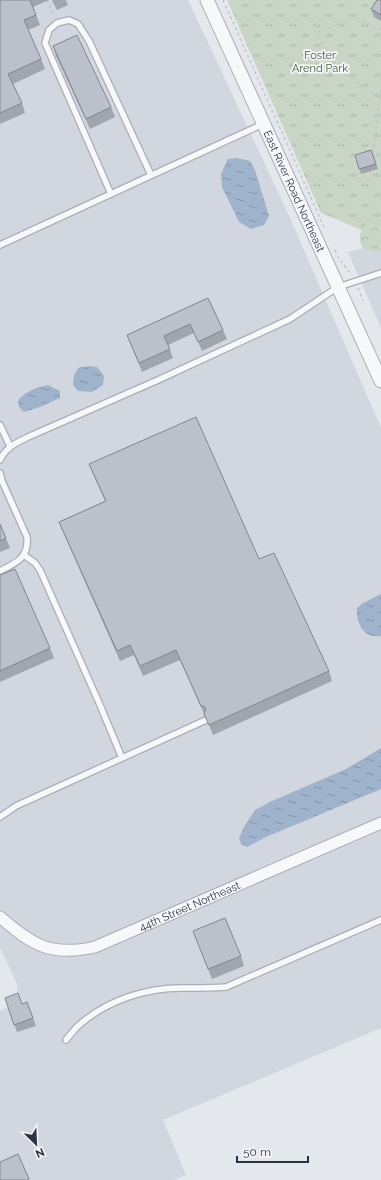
<svg xmlns="http://www.w3.org/2000/svg" width="381" height="1180" font-family="Raleway,sans-serif">
  <style>
    .built { fill: #d2d6de }
    .grass { fill: url(#grass-tufts) }
    .forest { fill: url(#forest-crowns) }
    .water { fill: url(#water-ripples) }
    .lines { fill: none; stroke-linecap: round; stroke-linejoin: round }
    .service-casing { stroke: #a9aeb7; stroke-width: 8 }
    .minor-casing { stroke: #a9aeb7; stroke-width: 13 }
    .tertiary-casing { stroke: #a9aeb7; stroke-width: 15 }
    .path { stroke: #c2c5cb; stroke-width: 1.5; stroke-dasharray: 3 3; stroke-linecap: butt }
    .service { stroke: #f7f8fa; stroke-width: 5.5 }
    .minor { stroke: #f7f8fa; stroke-width: 11 }
    .tertiary { stroke: #f7f8fa; stroke-width: 13 }
    .wall { fill: #a1a5ae }
    .building { fill: #bbc0ca; stroke: #83868d }
    .labels { text-anchor: middle; dominant-baseline: central; stroke-width: 3.5; stroke-linejoin: round; paint-order: stroke }
    .park-label { font-size: 11px; fill: #3f6138; stroke: #f4f6f9 }
    .street-label { font-size: 11px; fill: #2b3445; stroke: #f4f6f9 }
  </style>
  <defs>
    <pattern id="grass-tufts" width="24" height="20" patternUnits="userSpaceOnUse"><rect width="24" height="20" fill="#c9d6c5"/><path d="M3 7l-1-3M5 7V3M7 7l1-3M15 17l-1-3M17 17v-4M19 17l1-3" fill="none" stroke="#adb8ab"/></pattern>
    <pattern id="forest-crowns" width="20" height="18" patternUnits="userSpaceOnUse"><rect width="20" height="18" fill="#c9d6c5"/><path d="M2 6a3 3 0 1 1 6 0M12 15a3 3 0 1 1 6 0" fill="none" stroke="#adb8ab"/></pattern>
    <pattern id="water-ripples" width="26" height="14" patternUnits="userSpaceOnUse"><rect width="26" height="14" fill="#9fb4cc"/><path d="M2 4q2-2 4 0t4 0M15 11q2-2 4 0t4 0" fill="none" stroke="#8293a7"/></pattern>
  </defs>
  <rect width="100%" height="100%" fill="#e4e7ec"/>
  <!-- built -->
  <path class="built" d="M0 0H188L291 220 381 428V1028L163 1120 186 1175 175 1180H0V1011L18 1002 17 984 0 947Z
    M381 244V328L348 252Z"/>
  <!-- grass -->
  <path class="grass" d="M227 0H381V238L321 213Z"/>
  <!-- forest -->
  <path class="forest" d="M381 215V252L363 249C362 246 360 242 360 239 359 226 372 220 381 215Z"/>
  <!-- water -->
  <path class="water" d="M236 158 250 161 255 170 269 216 264 225 251 229 239 222 222 187 221 174 228 159Z
    M89 366 97 367 104 376 103 385 92 392 78 391 73 385 74 376 78 368Z
    M48 385 60 391V398L40 407 24 412 19 407 18 400C25 392 37 387 48 385Z
    M381 594V636C363 639 356 623 357 608L363 603Z
    M381 748V789L266 837 247 847 241 844 239 838 245 825 255 810 272 801 346 769Z"/>
  <g class="lines">
    <!-- service casing -->
    <g class="service-casing">
      <path id="service" d="M111 194 45 43 49 30 57 23 69 20 78 24 89 41 151 175
        M0 245 263 124
        M0 425 10 446
        M0 460C6 447 16 443 28 437L158 380 290 319 338 287 381 273
        M0 473 2 481 27 537C29 558 16 563 0 571
        M24 555 35 563 40 570 100 705 122 758
        M0 817 16 806 206 720
        M66 1040C70 1035 74 1030 78 1026 107 1000 147 987 186 988 199 988 212 988 226 987L381 920"/>
    </g>
    <!-- minor casing -->
    <g class="minor-casing">
      <g id="minor">
        <path id="s1" d="M0 917C32 945 51 957 95 947L381 823"/>
      </g>
    </g>
    <!-- tertiary casing -->
    <g class="tertiary-casing">
      <g id="tertiary">
        <path id="s2" d="M207 0 381 381"/>
      </g>
    </g>
    <!-- path -->
    <path class="path" d="M47 0 54 15
      M223 0 324 227
      M381 29 373 27 361 19H352L318 32C321 41 325 53 331 60 345 75 364 88 381 99
      M373 153 381 87
      M335 250 339 259 352 275
      M358 288 363 301"/>
    <!-- service -->
    <use href="#service" class="service"/>
    <!-- minor -->
    <use href="#minor" class="minor"/>
    <!-- tertiary -->
    <use href="#tertiary" class="tertiary"/>
  </g>
  <!-- wall -->
  <path class="wall" d="M0 0H49L33 7 40 25 28 30 41 59 45 69 13 84 22 103 25 113 0 124Z
    M52 0H66L68 5 57 10Z
    M381 0V21L374 17 371 9Z
    M53 46 111 107 115 117 90 129 56 56Z
    M371 150 378 169 361 174 355 155Z
    M208 298 223 330 227 339 202 351 194 333 168 345 173 358 142 372 127 335Z
    M89 464 329 671 332 681 213 735 205 716 180 660 143 676 134 655 120 661 63 532 59 522 105 501 93 474Z
    M0 524 10 548 0 552Z
    M0 575 50 648 54 658 0 682Z
    M193 931 241 956 244 966 212 979Z
    M5 998 22 1004 27 1002 36 1026 17 1032Z"/>
  <!-- building -->
  <path class="building" d="M0 0H30L36 15 24 20 41 59 8 74 22 103 0 113Z
    M377 0H381V15L371 9Z
    M77 35 111 107 86 119 53 46Z
    M371 150 376 164 359 169 355 155Z
    M208 298 223 330 198 342 190 324 164 336 170 349 139 363 127 335Z
    M196 417 259 559 274 553 329 671 209 725 204 714 206 709 204 706H201L176 650 140 666 130 645 117 651 59 522 106 501 89 464Z
    M0 524 6 538 0 541Z
    M15 569 50 648 0 671V575Z
    M225 918 241 956 208 969 193 931Z
    M18 993 22 1004 27 1002 33 1018 14 1025 5 998Z
    M18 1154 29 1179 27 1180H0V1162Z"/>
  <g class="labels">
    <!-- park labels -->
    <g class="park-label">
      <text x="320" y="55">Foster<tspan x="320" dy="13">Arend Park</tspan></text>
    </g>
    <!-- street labels -->
    <g class="street-label">
      <text stroke="none"><textPath href="#s2" startOffset="210">East River Road Northeast</textPath></text>
      <text stroke="none"><textPath href="#s1" startOffset="208">44th Street Northeast</textPath></text>
    </g>
  </g>
  <!-- north arrow -->
  <g transform="translate(36 1144) rotate(156)" stroke="#f4f6f9" stroke-width="3" paint-order="stroke">
  <path d="M0-3L7 15L0 10L-7 15Z" fill="#2b3445"/>
  <text y="-6" font-size="11" font-weight="bold" text-anchor="middle" fill="#2b3445">N</text>
  </g>
  <!-- scale -->
  <path d="M237 1156v6h71v-6" fill="none" stroke="#2b3445" stroke-width="2"/>
  <text x="243" y="1156" font-size="12" fill="#2b3445" stroke="#f4f6f9" stroke-width="3" paint-order="stroke">50 m</text>
</svg>
